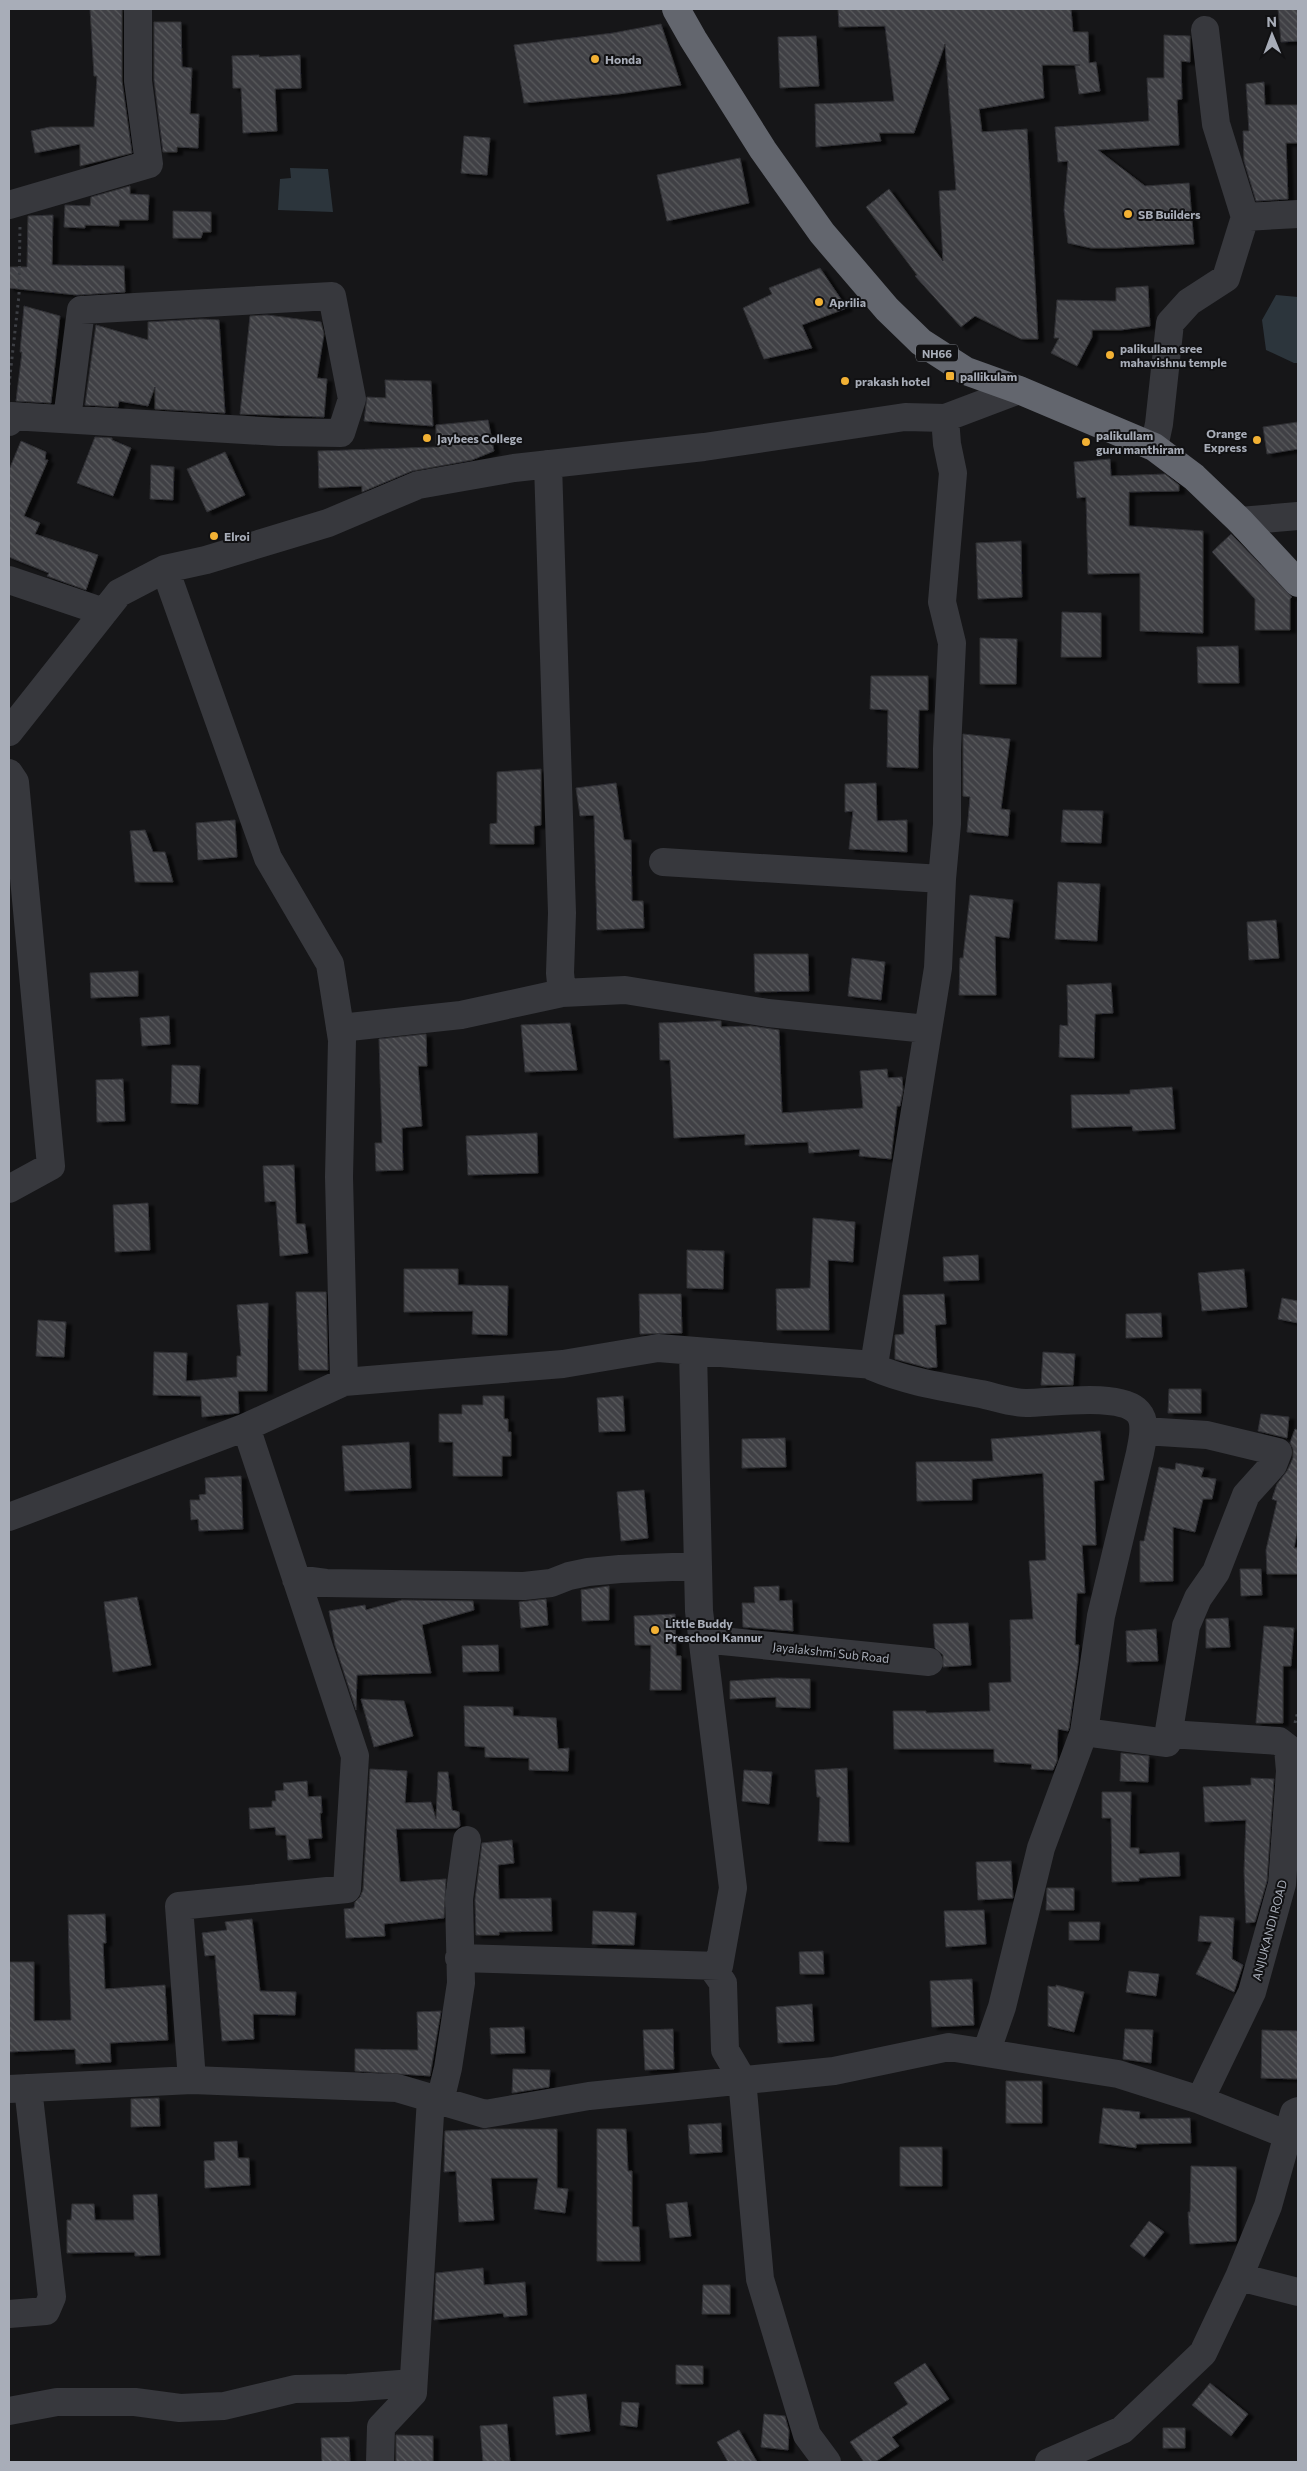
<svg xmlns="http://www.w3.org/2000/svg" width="1307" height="2471" font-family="Commissioner,sans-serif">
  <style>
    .water { fill: #2c353c }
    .building { fill: url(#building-back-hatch); stroke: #303034; filter: url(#shadow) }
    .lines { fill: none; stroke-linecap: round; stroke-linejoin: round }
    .path { stroke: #3d3f44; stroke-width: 3; stroke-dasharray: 2.5 4; stroke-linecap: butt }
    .minor { stroke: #37383d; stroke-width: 28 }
    .highway { stroke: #63666e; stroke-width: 28 }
    .poi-dot { fill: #f2b134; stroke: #111113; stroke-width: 2 }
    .labels { text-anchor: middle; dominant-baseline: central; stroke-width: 4; stroke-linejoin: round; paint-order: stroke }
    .shield { fill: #111113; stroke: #7b7e86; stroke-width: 1 }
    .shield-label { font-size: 11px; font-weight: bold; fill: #a8adb8 }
    .poi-label { font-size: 12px; font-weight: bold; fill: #a8adb8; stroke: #111113; text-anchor: start }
    .street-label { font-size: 12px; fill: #a8adb8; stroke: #111113 }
  </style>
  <defs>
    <pattern id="building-back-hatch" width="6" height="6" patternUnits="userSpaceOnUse" patternTransform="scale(1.25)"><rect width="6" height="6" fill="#404145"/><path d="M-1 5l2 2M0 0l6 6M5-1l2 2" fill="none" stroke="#595a5e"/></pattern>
    <filter id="shadow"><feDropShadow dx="5.5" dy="3" stdDeviation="1" flood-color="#0009"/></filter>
  </defs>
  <rect width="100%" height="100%" fill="#161618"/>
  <!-- water -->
  <path class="water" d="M290 168 328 169 333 212 278 210 280 179 291 178Z
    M1276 295 1298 297V363H1294L1266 350 1262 320Z"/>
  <!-- building -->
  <path class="building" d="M90 9H122V81L132 153 80 166V144L35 153 31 131 50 127H94L97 76H94Z
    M838 9H1071L1073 32H1088L1089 63 1096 62 1100 91 1079 94 1075 65H1080H1042L1044 98 979 109 982 132 1027 129 1038 339H1021L975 316 961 327 915 276 917 275 866 207 889 189 943 261 939 191 956 190 945 44 914 133H879L881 141 816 147 815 104 894 101 885 26 839 27Z
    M1278 9H1298V41L1281 42Z
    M154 22H181L182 67 192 68 190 114H199L198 148 177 147V152H163L154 80Z
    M661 24 681 85 618 94 524 103 514 45 613 33Z
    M1164 35 1190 36V62L1181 61 1182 99 1177 100 1179 145 1098 150 1145 186 1189 183 1194 244 1117 248H1091L1068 243 1064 210 1068 161 1058 162 1055 127 1149 121 1147 78H1164Z
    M816 36 819 86 780 88 778 37Z
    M259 55V57L300 55 301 88 275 89 277 131 243 133 241 88H233L232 56Z
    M1264 82 1265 105H1298V143H1286L1288 199 1256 201 1244 161 1243 131H1249L1246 84Z
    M464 136 490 138 487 175 461 173Z
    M740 158 749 203 667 221 657 175Z
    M130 186V194L149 195 148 220H119V226L85 225V228L64 227 65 205 90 206 91 197Z
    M173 211 211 212V232H203L201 238H173Z
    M53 215 52 265 124 266 125 292 77 295 9 288V267H27L28 216Z
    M820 268 847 308 802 325 812 348 764 359 743 308 772 294 769 288Z
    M1148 286 1150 326 1121 330H1092V337L1077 366 1051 353 1059 338H1054L1057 300 1116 301V288Z
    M24 306 60 316 51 403 16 401 22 352H20Z
    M267 315 321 322 324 334 317 378 327 379 324 417 240 414 250 316Z
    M202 319 219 320 225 413 155 409V387L148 406 119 401 118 407 85 405 96 325 148 340V322Z
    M385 380 431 381 433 426 364 421 367 397 386 398Z
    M488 420 494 451 472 460 412 471 362 492V486L319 488 318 451 436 447V425Z
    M1298 422V449L1267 454 1263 427Z
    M95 437 112 438V440L131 448 113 496 77 483Z
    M21 441 46 452 45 460H48L24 516 40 523 35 534 98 555 86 590 47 576 49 573 9 557V470Z
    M225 452 245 495 207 512 187 469Z
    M1110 459 1111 476 1165 474 1179 485V491L1129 492V526L1203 531V633L1140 631V573L1088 574 1086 497 1077 498 1074 462Z
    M151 465 174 467 173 500 150 499Z
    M1231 534 1292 597 1290 599V630H1255V599L1212 552Z
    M1021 541 1022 597 978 599 976 543Z
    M1062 612 1101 613V657H1061Z
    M980 638 1017 639 1016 684H980Z
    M1238 646 1239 683H1198L1197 647Z
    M871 676H928V710H919L918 768 887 767 888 710 870 709Z
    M963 734 1010 739 1001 809 1010 810 1008 836 967 832 970 797 963 796Z
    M541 769V825L534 826V844H490V824L497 823V772Z
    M616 783 624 840H631L632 901H643L644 928 597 930 594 815 580 816 576 788Z
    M876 783 877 821 907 820V852L849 849 853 811 845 812V784Z
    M1063 810 1103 811 1101 843 1061 842Z
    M235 820 237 857 198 860 196 823Z
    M145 830 153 852H165L173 882H135L130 831Z
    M1058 882 1100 884 1097 941 1055 939Z
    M970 895 1013 900 1009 938 995 936 996 995H959L960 958H963Z
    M1276 920 1279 958 1249 960 1247 922Z
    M754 954H808L809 991 755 992Z
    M852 958 885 962 881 1000 848 996Z
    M138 971V996L91 998 90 973Z
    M1111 983 1113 1013 1095 1014 1094 1058 1059 1057 1060 1025 1068 1026 1067 985Z
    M169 1016 170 1044 142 1046 140 1018Z
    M717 1021H721V1027L751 1026 779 1030 782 1113 863 1108 860 1071 887 1069 888 1078 902 1077 903 1090 900 1106H897L891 1159 859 1156 860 1149 809 1153 808 1142 745 1145V1134L674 1138 670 1060H660L659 1023Z
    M570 1023 577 1070 525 1072 521 1025Z
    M426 1034 427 1066H418L422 1126 402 1128 403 1170 376 1171 375 1143H382L379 1039Z
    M172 1065 200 1066 198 1104 171 1103Z
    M123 1079 125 1121 97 1122 96 1080Z
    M1172 1087 1175 1129 1133 1131 1132 1126 1072 1128 1071 1095 1130 1094V1090Z
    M537 1133 538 1173 468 1175 466 1136Z
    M294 1165 296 1224H305L308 1253 280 1256 276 1201 265 1202 263 1166Z
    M148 1203 150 1250 115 1252 113 1205Z
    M813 1218 855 1222 853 1262 828 1260 829 1330H777L776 1289 810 1288Z
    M687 1250 724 1251 723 1289 687 1288Z
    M978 1255 979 1280 944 1281 943 1257Z
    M404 1269H458V1285L508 1286 507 1335 472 1334 473 1311 404 1312Z
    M1244 1269 1247 1307 1202 1311 1198 1273Z
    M296 1292H326L328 1370H299Z
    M639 1294H681L682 1333 640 1334Z
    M944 1294 946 1324 935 1325 937 1367 928 1368 895 1359V1335L904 1334 903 1295Z
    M1282 1298 1298 1301V1323L1278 1319Z
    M268 1303 267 1391H238L239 1413 202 1417 201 1396 153 1395 154 1352 187 1353 186 1381 237 1377V1356H241L237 1305Z
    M1161 1313 1162 1337 1126 1338V1314Z
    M38 1320 66 1322 64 1357 36 1356Z
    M1043 1352 1075 1354 1073 1385H1041Z
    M1169 1389H1201V1413H1168Z
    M483 1396H504V1419H508V1432H511V1456H502V1476H453V1442H439V1414H462V1405H483Z
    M623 1396 625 1431 599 1432 597 1398Z
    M1261 1414 1289 1417 1287 1438 1258 1431Z
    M1295 1429 1298 1430V1528L1294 1548H1298V1574H1267L1266 1550 1277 1501 1272 1499 1277 1484 1287 1471 1293 1458V1449L1290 1443Z
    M1100 1431 1104 1480 1094 1481 1096 1545H1082L1085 1593H1077L1075 1645H1079L1078 1663 1069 1728 1068 1731 1058 1729 1057 1761 1053 1770 1031 1769 1032 1764 994 1762V1749H894L893 1711H926V1713L990 1711 989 1683 1011 1682 1010 1620 1033 1619 1029 1561 1046 1560 1043 1473 972 1479V1500L917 1501 916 1462 993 1461 991 1439Z
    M785 1438 786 1467 742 1468V1439Z
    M409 1442 411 1488 345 1491 342 1446Z
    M1176 1463 1204 1468 1201 1477 1216 1479 1212 1499H1203L1195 1532 1173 1527V1581L1140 1582V1541H1144L1159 1467 1175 1470Z
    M241 1476 243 1529 199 1531 198 1519 191 1520 190 1500H200L199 1495 206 1494 205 1478Z
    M644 1490 648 1538 621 1541 617 1492Z
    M1240 1569H1261L1262 1595 1241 1596Z
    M609 1586V1620L582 1621 581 1590Z
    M779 1586V1601L792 1600 793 1631 743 1627 742 1603H755L754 1587Z
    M137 1597 151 1665 113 1672 104 1602Z
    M546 1599 548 1625 521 1628 519 1602Z
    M402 1600 473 1601 474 1610 422 1625 431 1673 357 1675 356 1710 335 1645 329 1611 365 1605 366 1610Z
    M675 1614 676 1656H681V1690H650L651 1645H635L634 1616Z
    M1228 1618 1230 1647 1206 1648V1619Z
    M968 1623 971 1665 943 1667V1655L935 1648 933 1624Z
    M1264 1626 1294 1628 1291 1666H1283V1723H1256Z
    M1156 1629 1158 1661 1127 1662 1126 1631Z
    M498 1645 499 1671 463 1672 462 1646Z
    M776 1678 810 1679V1708L776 1707V1697L730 1699V1681Z
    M361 1699 404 1701 413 1736 374 1747Z
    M464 1706 513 1707V1716L556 1718 558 1749 569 1748 568 1771 529 1770V1758L485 1757V1747L465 1746Z
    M1121 1753 1149 1756 1148 1782 1120 1781Z
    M847 1768 849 1842 818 1841 820 1797H817L815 1770Z
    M370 1769 407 1771 405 1803 431 1802 436 1819 438 1772H448L452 1810 459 1812 460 1826 457 1828 396 1829 400 1882 446 1879 444 1918 384 1924 385 1936 346 1938 344 1909 354 1908 355 1902 360 1897 363 1890Z
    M744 1770 772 1772 769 1804 742 1801Z
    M1251 1778 1274 1779 1267 1881 1255 1922 1246 1923 1244 1871 1246 1820 1205 1822 1203 1787 1251 1785Z
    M307 1781 308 1797 321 1796 322 1813H320L322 1838 308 1839 310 1858 288 1860 286 1835H276L275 1827 250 1829 249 1808 272 1807V1801H276L275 1791 284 1790 283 1783Z
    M1102 1792H1131L1130 1848H1139V1854L1179 1852 1180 1876 1139 1878V1881L1112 1882 1111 1818H1102Z
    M512 1840 514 1863 498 1865 499 1899 551 1898 552 1931 499 1932V1935H476L475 1900 482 1843Z
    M1011 1861 1013 1898 978 1900 976 1862Z
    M1047 1888H1074V1910H1046Z
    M984 1910 986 1944 946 1947 944 1911Z
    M593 1911 636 1913 634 1945 592 1944Z
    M105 1914 106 1943H103L105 1989 165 1985 168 2040 110 2043 111 2062 76 2064 75 2049 9 2052V1962H34V2021L71 2020 68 1915Z
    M1200 1916 1234 1918 1232 1959 1243 1965 1234 1992 1196 1974 1212 1942 1198 1941Z
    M252 1919 260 1991 296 1992 295 2015 253 2014 254 2039 222 2041 215 1955 205 1956 202 1933 227 1930 225 1922Z
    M1069 1922H1100L1099 1940H1069Z
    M823 1951 824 1974H800L799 1952Z
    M1129 1971 1159 1974 1156 1996 1126 1992Z
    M972 1979 974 2025 932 2027 930 1981Z
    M1056 1985 1084 1992 1074 2032 1048 2026V1986L1056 1987Z
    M812 2004 814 2041 778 2043 776 2007Z
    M441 2011 430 2076 355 2071V2049L418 2050 417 2012Z
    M524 2027 525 2053 491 2054 490 2028Z
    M673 2029 674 2069 645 2070 643 2030Z
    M1125 2029 1153 2030 1151 2063 1123 2059Z
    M1262 2030 1298 2031V2079L1261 2078Z
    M513 2069 550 2070 549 2087 512 2093Z
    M1006 2081H1042V2123H1006Z
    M159 2098 160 2126 131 2127V2099Z
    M1103 2108 1140 2112 1139 2119 1190 2118 1191 2143 1136 2144V2148L1099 2143Z
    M721 2123 722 2152 690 2154 688 2125Z
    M488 2129H557V2188L568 2189 565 2213 534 2209 538 2178H491L494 2220 459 2222 456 2171 444 2172 445 2131Z
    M597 2129H626L628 2171H632V2227H639L640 2261H597Z
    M237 2141 238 2158H249L250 2185 205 2188 204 2161 215 2160 214 2142Z
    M900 2147H942V2186H900Z
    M1191 2166 1236 2167V2241L1190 2244 1188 2212H1190Z
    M157 2194 160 2255 135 2256V2252L67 2253V2220H71L72 2204H94L95 2220H134L133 2195Z
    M687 2202 691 2236 670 2238 666 2204Z
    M1149 2221 1164 2232 1144 2257 1130 2246Z
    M483 2268 484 2285 525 2282 527 2315 504 2317 503 2313 434 2320 436 2273Z
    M703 2285H730V2314H702Z
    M925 2363 949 2399 892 2437 899 2446 875 2462H864L850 2442 908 2404 894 2383Z
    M676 2365 703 2366V2384H676Z
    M1210 2383 1248 2414 1231 2436 1192 2405Z
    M586 2394 590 2431 556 2435 553 2397Z
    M622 2402 639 2403 637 2427 620 2425Z
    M764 2414 785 2416 789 2431 788 2450 761 2447Z
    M507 2424 510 2462H483L480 2426Z
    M1163 2428H1185V2448H1163Z
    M739 2430 757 2462H728L717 2442Z
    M396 2435 433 2436V2462H396Z
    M349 2437 350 2462H322L321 2438Z"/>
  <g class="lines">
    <!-- path -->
    <path class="path" d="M9 385 19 295 20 226
      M1295 1723 1298 1711"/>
    <!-- minor -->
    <path class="minor" d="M9 205 149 164 138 81V9
      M1245 217 1298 214
      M9 422 11 416 279 432 341 433 352 399 332 296 81 310 67 419
      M1154 447 1159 424 1170 323 1189 302 1226 278 1245 217 1216 124 1205 30
      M548 464 562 913 560 973 562 993 625 990 768 1013 927 1029
      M1240 521 1298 516
      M165 569 268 858 330 964 342 1040 339 1177 344 1382
      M9 580 104 612
      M9 732 119 593 165 569 206 560 328 523 418 485 514 468 704 447 905 417 945 418 1019 390
      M9 773 15 782 51 1166 9 1189
      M663 862 942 879
      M340 1028 461 1015 562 993
      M874 1365 873 1367C908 1382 944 1387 981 1394 995 1397 1011 1403 1026 1403 1052 1403 1120 1392 1138 1412 1148 1423 1142 1441 1140 1453L1101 1616 1084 1732 1041 1848 1002 2007 986 2053
      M246 1427 344 1382 563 1364 658 1348 874 1365 938 968 942 879 947 824V749L952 643 942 602 953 473 947 444 945 418
      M9 1517 246 1427 355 1756 347 1889 179 1906 192 2080
      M296 1579 326 1583 524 1586 551 1583 569 1576 588 1572 620 1569 698 1566
      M702 1639 929 1662
      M1084 1732 1167 1743 1186 1626 1198 1598 1216 1572 1246 1495 1273 1465 1278 1452 1207 1435 1144 1431
      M1169 1734 1279 1741 1288 1748 1290 1771 1282 1884 1252 1992 1200 2100
      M459 1958 719 1966 733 1888 699 1611 693 1351
      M711 1966 723 1983 725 2050 742 2079 760 2279 807 2435 827 2462
      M9 2089 192 2080 397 2088 485 2114 589 2096 834 2071 949 2047 1118 2074 1200 2100 1288 2135
      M440 2101 448 2068 461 1983 459 1899 467 1840
      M1239 2277 1298 2292
      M9 2314 46 2311 52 2297 28 2088
      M9 2411 57 2402H135L180 2408 224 2406 295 2389 348 2388 413 2383
      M380 2462 381 2427 413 2393 431 2098
      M1049 2462 1122 2430 1203 2353 1239 2277 1268 2206 1294 2113 1298 2111"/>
    <!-- highway -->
    <path class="highway" d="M676 9 693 39 763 150 822 233 887 309 921 342 966 371 1019 390 1154 447 1194 477 1240 521 1298 583"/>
  </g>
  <!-- markers -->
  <g class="poi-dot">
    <circle cx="595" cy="59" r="5"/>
    <circle cx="1128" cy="214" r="5"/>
    <circle cx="819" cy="302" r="5"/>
    <circle cx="1110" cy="355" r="5"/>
    <rect x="945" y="371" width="10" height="10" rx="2.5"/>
    <circle cx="845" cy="381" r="5"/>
    <circle cx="427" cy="438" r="5"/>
    <circle cx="1257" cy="440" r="5"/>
    <circle cx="1086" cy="442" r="5"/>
    <circle cx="214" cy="536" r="5"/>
    <circle cx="655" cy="1630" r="5"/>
  </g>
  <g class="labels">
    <!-- shield labels -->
    <rect class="shield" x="916" y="344.5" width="42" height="17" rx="4"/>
    <g class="shield-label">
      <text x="937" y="353">NH66</text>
    </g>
    <!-- poi labels -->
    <g class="poi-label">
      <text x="605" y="59">Honda</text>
      <text x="1138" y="214">SB Builders</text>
      <text x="829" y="302">Aprilia</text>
      <text x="1120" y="348">palikullam sree<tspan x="1120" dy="14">mahavishnu temple</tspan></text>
      <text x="960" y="376">pallikulam</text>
      <text x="855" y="381">prakash hotel</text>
      <text x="1247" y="433" text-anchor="end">Orange<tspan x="1247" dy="14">Express</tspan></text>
      <text x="1096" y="435">palikullam<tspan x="1096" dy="14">guru manthiram</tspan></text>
      <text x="437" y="438">Jaybees College</text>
      <text x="224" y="536">Elroi</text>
      <text x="665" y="1623">Little Buddy<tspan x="665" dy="14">Preschool Kannur</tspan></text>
    </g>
    <!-- street labels -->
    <g class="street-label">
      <text transform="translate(831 1652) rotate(6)">Jayalakshmi Sub Road</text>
      <text transform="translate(1269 1930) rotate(-75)">ANJUKANDI ROAD</text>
    </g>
  </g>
  <!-- border -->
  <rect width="1307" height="2471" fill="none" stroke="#a8adb8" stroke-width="20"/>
  <!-- north arrow -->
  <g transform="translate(1272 35) rotate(359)" stroke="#111113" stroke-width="4" paint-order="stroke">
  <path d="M0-4L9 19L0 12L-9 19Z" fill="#a8adb8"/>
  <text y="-8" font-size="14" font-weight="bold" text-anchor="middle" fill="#a8adb8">N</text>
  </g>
</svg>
